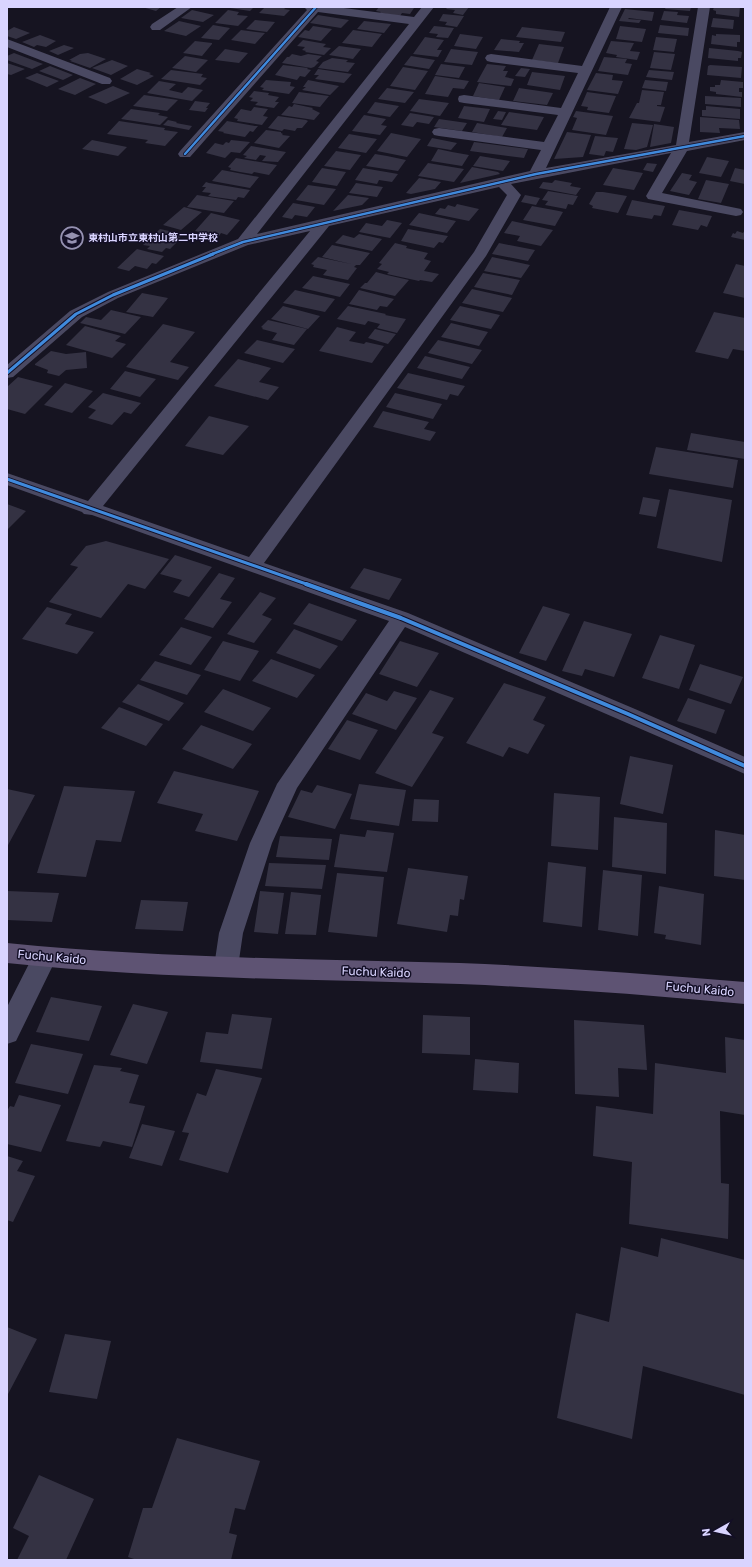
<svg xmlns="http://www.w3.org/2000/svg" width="752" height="1567" font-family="Rubik,'Noto Sans JP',sans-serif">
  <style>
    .building { fill: #343243 }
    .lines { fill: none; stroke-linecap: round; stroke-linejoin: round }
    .minor { fill: #4a4962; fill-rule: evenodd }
    .major { fill: #5e5373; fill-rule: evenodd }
    .cycleway-far2-casing { stroke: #130f26; stroke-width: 4 }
    .cycleway-far1-casing { stroke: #130f26; stroke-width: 5 }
    .cycleway-casing { stroke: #130f26; stroke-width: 6 }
    .cycleway-far2 { stroke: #408adc; stroke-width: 2.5 }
    .cycleway-far1 { stroke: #408adc; stroke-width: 3 }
    .cycleway { stroke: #408adc; stroke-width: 4 }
    .labels { text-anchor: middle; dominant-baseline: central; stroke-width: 3; stroke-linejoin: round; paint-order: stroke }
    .far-poi-label { font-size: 10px; font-weight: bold; fill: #d9d4ff; stroke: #130f26; text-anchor: start }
    .street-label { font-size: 12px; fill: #d9d4ff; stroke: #130f26 }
  </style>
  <rect width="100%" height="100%" fill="#161421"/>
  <!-- building -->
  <path class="building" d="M142 7H161L156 11Z
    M231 7H254L250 11 230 8Z
    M265 7H287L284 9 290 10 284 16 259 13Z
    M379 7H407L414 8 410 14 402 13 400 16 380 13 381 12 376 11Z
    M448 7H469L463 15 453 13 455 10 446 9Z
    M666 7H691L690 11 665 9Z
    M714 7H740L739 17 716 14V11L713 10Z
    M625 9 654 12 652 21 629 18 628 19 641 20 639 23 619 21Z
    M192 10 214 15 203 22 181 18Z
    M228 10 239 12 237 15 248 16 238 26 215 23Z
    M664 11 678 12 677 15 689 16 687 23 661 20Z
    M443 14 464 16 457 27 445 25 447 22 439 21Z
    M318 15 349 20 341 28 310 23Z
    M713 18 734 20 733 29 711 27Z
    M255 20 275 22 267 32 246 29Z
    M179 21 201 26 186 36 164 31Z
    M364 21 391 24 384 33 357 29Z
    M213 25 230 28 219 40 201 38Z
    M660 25 689 28 688 36 658 33Z
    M313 26 332 29 321 41 298 37 305 30 309 31Z
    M434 26 454 28 448 38 436 37 438 34 429 33Z
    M620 26 646 29 642 42 616 39Z
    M14 27 30 33 16 39 7 36V31Z
    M522 27 565 32 561 42 516 37Z
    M241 30 265 33 255 44 231 40Z
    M353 30 382 34 372 47 342 43Z
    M460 34 483 37 476 49 454 46Z
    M716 34 740 35V42H737V47L711 44 712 35 716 36Z
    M40 35 56 41 46 47 37 45 34 47 22 42Z
    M425 37 444 40 437 50H442L438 57 413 54Z
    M656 37 677 39 674 52 653 50Z
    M501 39 520 41 519 43H524L519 52 494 50Z
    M303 40 326 44 323 47 331 48 324 55 305 52 306 51 302 50 305 47 297 46Z
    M195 41 212 43V44L202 56 183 53Z
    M611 41 634 43 630 51 640 52 637 60 616 57 617 55 606 53Z
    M539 44 564 47 558 63 532 60Z
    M64 45 74 48 58 55 49 51Z
    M339 46 361 49 353 59 329 55Z
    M709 48 738 51 742 52 741 58H738V61L708 58Z
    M225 49 248 53 239 63 215 60Z
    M451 49 478 52 472 65 444 62Z
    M654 52 675 54 671 70 650 68Z
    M14 53 43 64 32 69 7 60V56Z
    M88 53 106 59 90 68 70 61 72 60H69L80 54Z
    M292 54 301 56 308 54 322 56 316 61 319 62 314 67 311 68 282 63 287 57H289Z
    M185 56 208 60 196 72 172 68Z
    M411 56 435 60 429 69 404 65Z
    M604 57 627 59 625 63 632 64 628 75 598 71Z
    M332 58 348 60 346 62 355 63 348 72 318 68 323 62Z
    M112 60 128 66 111 75 92 68Z
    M7 63 25 69 11 75 7 74Z
    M441 64 465 67 459 78 435 75Z
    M487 64 506 66 503 71H508L505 77 514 79 511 86 477 82Z
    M283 65 308 68 307 69 311 70 305 77 300 76 297 80 275 75Z
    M710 65 742 67 741 78 707 75 708 66Z
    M50 66 73 75 63 80 39 71Z
    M403 67 428 71 415 90 390 86Z
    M521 68 530 69 525 77 515 76Z
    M137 69 151 73 149 74 154 76 137 85 120 79Z
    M318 69 352 74 344 83 315 79 319 75H314Z
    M171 70 203 74 201 77 207 78 200 85 161 79Z
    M649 70 674 72 672 80 646 77Z
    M532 72 565 76 560 90 527 85Z
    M37 73 59 81 47 87 25 78Z
    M596 73 613 75 612 80 623 81 618 94 587 90Z
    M435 76 469 81 464 89 453 88 448 97 425 94Z
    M80 78 96 84 75 95 58 89Z
    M266 80 291 82 290 86 295 87 289 94 262 90 264 88 260 87Z
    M308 80 339 86 330 95 302 90 306 87H303Z
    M645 80 668 82 666 91 642 88Z
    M721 80 743 82V88H739V92H742V97L716 94V92L710 91V87H715V85H720Z
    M159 81 176 84 169 90 182 93 188 87 203 90 192 101 147 93Z
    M479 83 505 87 499 100 473 96Z
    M113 86 130 93 106 104 88 97Z
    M387 88 414 92 405 103 378 99Z
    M519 88 553 93 547 105 513 101Z
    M642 90 664 92 661 105H657V106L665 107 660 122 629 118 637 103H639Z
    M254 91 269 93 268 95 279 97 275 102H279L274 108 255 105 258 102 250 101 253 98 249 97Z
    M299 92 329 96 320 107 292 103Z
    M587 92 616 96 609 113 587 110 588 107 581 106Z
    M144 95 178 100 167 111 133 106Z
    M705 96 741 98V107L705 104Z
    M419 99 449 103 440 116 410 111Z
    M195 101 210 103 206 108H208L205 112 189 110Z
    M375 102 399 106 390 117 367 113Z
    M294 104 313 108 312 109 320 113 314 120 281 115 289 106 292 107Z
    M464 106 490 109 484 122 458 118Z
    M706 106 740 109V119L702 116V110H706Z
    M254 107 268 109 263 116 268 117 262 125 237 121 238 119 234 118 241 109 251 111Z
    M131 109 160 113 158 115 168 117 160 125 121 119Z
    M498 111 506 112 502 120 493 119Z
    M576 111 613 116 606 135 572 130 577 118 573 117Z
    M509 112 544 117 537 130 501 125Z
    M410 113 434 117 429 124 417 122 413 127 401 125Z
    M364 115 386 119 381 125 387 126 380 135 352 131Z
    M278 116 306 120 308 121 302 128H297L295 131 284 129 282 131 268 128Z
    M700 117 739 120 740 129 719 128 720 133 700 132Z
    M439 119 467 123 462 131 434 127Z
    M168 120 177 122 176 123 192 126 189 130 163 125Z
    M119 121 165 128 164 130 178 132 165 146 145 143 148 140 107 134Z
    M227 121 255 126H258L253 132 250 131 245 137 223 133 224 132 218 131Z
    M477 123 507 128 502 137 472 132Z
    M632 123 653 125 647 147 636 150 624 149Z
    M654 124 674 127 671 143 650 147Z
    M266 130 281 132V133L283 134 282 135 290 136 279 148 254 143Z
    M567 132 591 135 583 157 554 159Z
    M391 133 421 139 407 157 377 151Z
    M349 134 377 139 366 153 338 148Z
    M595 136 618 138 613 152 606 151 604 156 589 154Z
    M432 138 457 143 451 150 427 146Z
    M92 140 127 147 118 156 82 149Z
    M231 140 250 142 240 153 231 152 225 158 206 153 215 143 223 145 226 142 229 143Z
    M474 142 528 149 524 158 470 151Z
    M251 146 286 152 278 162 262 161 266 156 260 155 256 160 244 158 247 156 243 155Z
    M438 149 452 152 469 155 462 166 431 161Z
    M336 151 361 155 350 170 324 166Z
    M375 154 387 156 406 160 398 171 366 166Z
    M480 156 510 161 503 171 473 166Z
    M707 157 729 161 721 177 699 173Z
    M236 158 277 165 269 175 254 172 252 174 240 172 230 170 231 168 228 167Z
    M428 163 464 169 454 182 418 176Z
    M647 163 657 164 653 172 643 170Z
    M472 167 498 172 500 174 460 183Z
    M322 168 346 172 337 186 312 182Z
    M363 168 398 174 392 182 379 180 377 184 355 180Z
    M613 168 643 173 634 190 603 185Z
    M735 168 745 170V184L730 181Z
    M222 170 259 177 250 188 212 181Z
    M682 173 692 175 689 180 697 182 689 195 670 191Z
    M419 178 441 182 435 189 411 194 406 193Z
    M555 180 572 183 570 186 581 188 576 195 539 188 543 182 552 183Z
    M706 180 729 184 721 203 698 199Z
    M206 182 209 183 250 190 244 198 238 197 236 200 208 196 211 193 202 192 206 187H202Z
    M356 183 383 187 377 197 349 193Z
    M308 185 336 189 324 205 296 200Z
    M548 191 578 196 573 205 568 204 566 209 545 205 548 201 542 200Z
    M596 192H603L627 196 618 213 592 208 593 206 589 204Z
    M197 195 234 201 224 213 187 207Z
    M348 195 369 198 362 205 333 211Z
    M525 195 540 198 536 205 521 202Z
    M632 200 665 206 661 216 654 215 652 219 626 215Z
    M293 203 315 207 307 217 295 215 292 219 282 217Z
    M457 204 479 209 469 221 435 214 440 208 445 209 448 205 455 207Z
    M532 206 559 211 563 212 555 226 523 220Z
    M184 207 202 212 181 230 163 225Z
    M679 210 712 216 707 227 701 225 698 230 672 225Z
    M211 213 240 220 227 235 221 233 219 236 195 231Z
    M419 213 456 221 447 233 409 225Z
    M387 220 402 223 390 238 359 232 366 223 382 226Z
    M512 221 553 230 541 246 517 241 520 236 504 233Z
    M160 229 183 234 177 240H179L170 249 166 248 162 252 147 249 150 246 143 245Z
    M408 229 448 236 443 243 439 242 434 248 401 241Z
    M745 230V240L731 237 733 233 735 234 737 231 743 233Z
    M359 234 382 239 372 251 335 243 343 235 354 238Z
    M395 243 407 246 406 248 428 253 424 259 431 261 424 271 439 274 432 282 420 280 419 281 387 274 389 272 377 269 382 264 379 263Z
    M499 243 535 250 528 261 492 254Z
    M332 245 370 253 360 265H356L354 267 357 268 348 280 323 275 327 270 313 267 314 265 311 264 318 257 351 264 322 257Z
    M137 249 164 256 156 264 152 263 147 269 135 266 129 271 117 268Z
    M492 257 530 265 521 278 484 271Z
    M736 264 745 266V298L723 293Z
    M376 272 387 275 409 280 395 296 360 288 365 283H367Z
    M483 273 520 280 512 295 474 287Z
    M313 276 350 284 340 297 302 288Z
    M472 289 512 298 503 312 462 303Z
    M295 290 335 299 325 312 283 303Z
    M359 290 394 299 387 307 380 306 377 310 349 304Z
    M142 293 168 298 153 317 126 312Z
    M283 306 320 316 308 329 271 319Z
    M348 306 386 314 385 315 406 319 397 333 377 328 380 324 368 321 365 325 337 319Z
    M460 306 500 315 491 329 450 320Z
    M111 310 141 317 125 334 80 323 86 317 101 320Z
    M714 312 745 318V351L733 349 728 359 695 352Z
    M268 320 307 329 294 345 272 340 277 333 262 329 263 328 261 327Z
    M451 323 488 332 479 346 441 337Z
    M163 324 195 332 170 362 189 367 178 380 126 367Z
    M85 326 121 336 115 341 126 344 112 358 66 345Z
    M337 327 356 332 349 341 364 344 366 342 384 346 372 363 319 351Z
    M375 329 396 334 388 344 368 338Z
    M257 340 295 349 283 363 244 353Z
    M438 340 482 350 472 364 428 353Z
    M51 351 66 354 86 352 87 368 66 370 59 376 47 373 48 370 35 365V364Z
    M425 356 470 367 462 379 417 368Z
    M238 359 271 368 259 382 279 387 268 400 214 386Z
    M125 371 156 379 140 397 110 389Z
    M408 373 465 386 458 396 450 394 447 400 397 388Z
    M18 377 53 386 25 414 7 409V387Z
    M65 383 93 391 72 413 44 405Z
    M103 393 141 403 131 414 124 412 112 425 88 418 96 410 88 407Z
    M395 393 442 404 433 419 386 407Z
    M383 411 429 422 424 429 436 432 430 441 373 427Z
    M209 416 249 426 223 455 185 446Z
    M691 433 745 442V459L687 450Z
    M656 447 738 460 733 488 649 474Z
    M669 489 732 500 722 562 657 548Z
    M643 497 660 500 656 517 639 514Z
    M7 504 26 511 7 530Z
    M106 541 169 559 145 589 128 584 101 618 49 602 78 567 70 565 86 546Z
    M175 555 212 567 189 597 173 592 182 580 160 574Z
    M364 568 402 579 389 600 350 588Z
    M219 573 235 578 220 599 232 602 213 628 184 619Z
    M260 592 276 598 262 615 272 619 254 643 227 634Z
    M309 603 357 620 342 641 293 624Z
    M543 606 570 614 546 661 519 653Z
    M47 607 72 614 65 624 94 632 77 654 22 639Z
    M584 621 632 634 614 677 585 669 582 676 562 671Z
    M181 627 212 637 191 665 159 655Z
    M294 629 338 646 320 669 276 653Z
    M660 635 695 645 679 689 642 678Z
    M223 641 259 651 240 681 204 670Z
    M400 641 439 653 417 687 379 674Z
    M271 659 315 675 297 698 252 681Z
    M155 661 201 675 187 695 140 680Z
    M700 664 743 677 731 704 689 690Z
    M504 683 546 697 533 720 545 725 528 754 509 747 503 757 466 743Z
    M138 684 184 703 169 721 122 702Z
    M223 689 271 708 253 731 204 712Z
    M430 690 454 698 432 733 444 737 412 787 375 773Z
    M394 691 417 698 396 730 352 714 366 693 387 701Z
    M688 698 725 710 716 734 677 721Z
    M119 707 163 724 146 746 101 728Z
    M347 720 378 730 360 760 328 749Z
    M201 725 252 744 233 769 182 749Z
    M630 756 673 765 663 814 620 804Z
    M174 771 259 791 237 841 195 831 203 814 157 803Z
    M359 784 406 790 399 826 350 819Z
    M317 785 352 794 335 829 288 817 301 790 312 793Z
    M64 786 135 791 121 842 96 840 86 877 37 873Z
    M7 789 35 795 7 847Z
    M554 793 600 797 598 850 551 846Z
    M414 799 439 800 438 822 412 821Z
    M614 817 667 823 666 874 612 867Z
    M367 830 394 833 387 872 334 867 340 834 365 837Z
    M715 830 745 835V880L714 876Z
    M280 836 332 839 329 860 276 857Z
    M548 862 586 867 582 927 543 922Z
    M269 863 326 865 322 889 265 886Z
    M408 868 468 876 464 900 460 899 458 916 450 915 447 932 397 924Z
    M603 870 642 875 638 936 598 930Z
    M337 873 384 877 377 937 328 932Z
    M659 886 704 894 701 945 665 939 666 935 654 933Z
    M7 891 59 893 52 922 7 920Z
    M260 891 284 893 278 934 254 932Z
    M291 892 321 895 316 935 285 934Z
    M141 900 188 902 183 931 135 929Z
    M51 997 102 1006 89 1041 36 1032Z
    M133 1004 168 1012 147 1064 110 1055Z
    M232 1014 272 1018 262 1069 200 1062 206 1032 228 1034Z
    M423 1015 470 1017V1055L422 1053Z
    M574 1020 644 1025 647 1070 618 1068 619 1097 575 1094Z
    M725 1037 745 1040V1115L720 1111 721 1183 729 1184 728 1239 629 1224 632 1162 593 1156 596 1106 653 1114 655 1063 726 1073Z
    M31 1044 83 1054 68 1094 15 1083Z
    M475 1059 519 1063 518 1093 473 1090Z
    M94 1065 122 1068 120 1071 139 1075 129 1103 145 1106 132 1147 103 1141 100 1147 66 1141Z
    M216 1069 262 1078 228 1173 179 1160 189 1133 182 1132 197 1093 206 1096Z
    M19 1095 61 1105 41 1152 7 1144V1111L10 1106 14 1107Z
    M142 1124 175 1131 162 1166 129 1158Z
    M7 1156 23 1161 17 1171 35 1176 13 1222 7 1220Z
    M661 1238 745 1260V1395L643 1366 632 1439 557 1418 576 1313 609 1322 621 1247 658 1257Z
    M7 1327 37 1339 7 1396Z
    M65 1334 111 1341 97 1399 49 1392Z
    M177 1438 260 1461 245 1510 235 1508 229 1533 237 1535 231 1560H137L128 1557 143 1508H152Z
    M39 1475 94 1499 66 1560H17L29 1536 13 1528Z"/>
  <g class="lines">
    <!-- minor -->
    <path class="minor" d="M178 7H192L160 30H152L150 27 152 24Z
      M304 7H336L414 17 422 7H434L257 234 530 171 541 150 439 136 434 135 432 132 434 129 439 128 544 142 558 115 464 103 459 102 458 99 459 96 464 95 561 108 578 73 491 62 487 61 485 58 487 55 491 54 582 66 610 7H622L546 168 676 145 698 7H710L689 142 745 132V140L687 151 662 193 741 209 743 212 741 215 736 216 648 199 646 196 671 153 511 184 521 195 486 256 264 563 408 613 635 709 745 757V774L405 627 297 788 272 843 243 933 238 967 235 974 226 977 217 974 214 967 219 933 250 843 277 784 389 621 92 515 84 514 82 512 7 485V473L88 501 310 231 248 245 118 298 82 317 13 377 7 378V365L70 311 108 292 238 239 409 24 318 12 190 157H180L178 154 180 151 307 10ZM499 187 507 195 474 252 249 557 103 506 329 226Z
      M7 39 110 78 112 81 110 84H102L7 47Z
      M45 947 54 950 57 957 16 1041 7 1044V1007L36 950Z"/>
    <!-- major -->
    <path class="major" d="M7 943C157 958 309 959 460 963 555 967 650 974 745 982V1004C650 995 555 988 460 984 309 979 157 979 7 963Z"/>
    <!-- cycleway-far2 casing -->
    <g class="cycleway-far2-casing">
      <path id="cycleway-far2" d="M185 154 316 7
        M210 255 243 242 536 174 745 136"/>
    </g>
    <!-- cycleway-far1 casing -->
    <g class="cycleway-far1-casing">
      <path id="cycleway-far1" d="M7 373 76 314 113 295 213 254
        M7 479 309 585"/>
    </g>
    <!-- cycleway casing -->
    <g class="cycleway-casing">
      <path id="cycleway" d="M306 584 401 618 628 714 745 766"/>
    </g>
    <!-- cycleway-far2 -->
    <use href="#cycleway-far2" class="cycleway-far2"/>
    <!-- cycleway-far1 -->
    <use href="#cycleway-far1" class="cycleway-far1"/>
    <!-- cycleway -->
    <use href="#cycleway" class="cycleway"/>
  </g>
  <!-- icons -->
  <defs>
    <g id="school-ring" transform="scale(1.15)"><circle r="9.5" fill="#130f26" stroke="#9591b1" stroke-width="1.5"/><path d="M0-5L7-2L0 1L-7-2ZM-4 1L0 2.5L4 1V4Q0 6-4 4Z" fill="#9591b1"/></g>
  </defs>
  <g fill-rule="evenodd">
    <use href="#school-ring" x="72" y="238"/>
  </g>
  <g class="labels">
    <!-- far-poi labels -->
    <g class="far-poi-label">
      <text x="88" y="238">東村山市立東村山第二中学校</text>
    </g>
    <!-- street labels -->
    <g class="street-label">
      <text transform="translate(52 957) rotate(5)">Fuchu Kaido</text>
      <text transform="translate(376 972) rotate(2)">Fuchu Kaido</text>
      <text transform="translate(700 989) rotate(5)">Fuchu Kaido</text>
    </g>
  </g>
  <!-- border -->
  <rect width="752" height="1567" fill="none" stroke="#d9d4ff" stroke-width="16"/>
  <!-- north arrow -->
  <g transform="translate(716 1531) rotate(262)" stroke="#130f26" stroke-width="3" paint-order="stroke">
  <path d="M0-3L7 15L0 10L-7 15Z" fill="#d9d4ff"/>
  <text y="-6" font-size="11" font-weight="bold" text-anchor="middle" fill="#d9d4ff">N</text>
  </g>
</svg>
